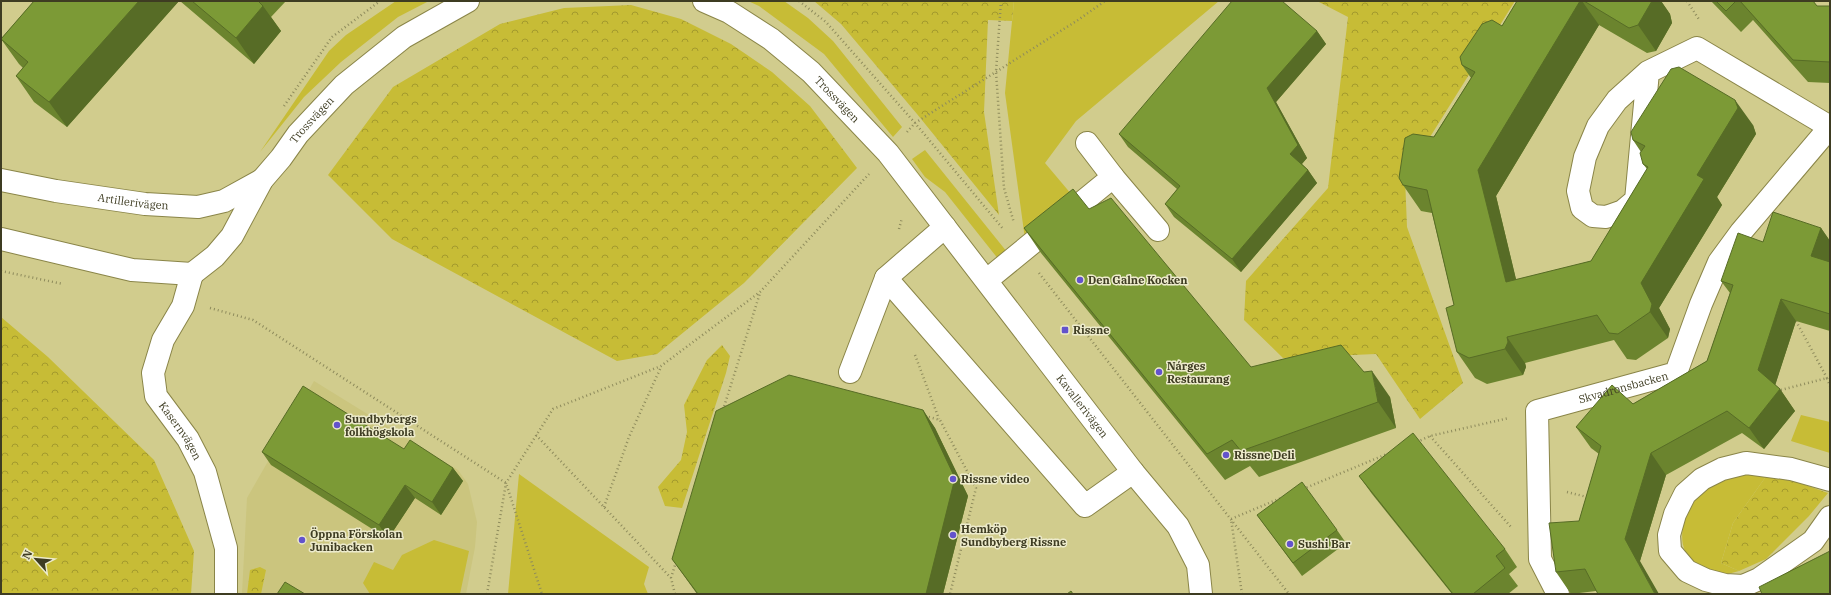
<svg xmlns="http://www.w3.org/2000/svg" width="1831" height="595" font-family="'IBM Plex Serif',serif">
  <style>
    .built { fill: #cbc57e }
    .green { fill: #c7bc36 }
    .forest { fill: url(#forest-crowns) }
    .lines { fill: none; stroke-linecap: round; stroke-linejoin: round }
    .minor-casing { stroke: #8a8548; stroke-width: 24 }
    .path { stroke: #8e8b5c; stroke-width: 2.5; stroke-dasharray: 1 3; stroke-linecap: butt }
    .minor { stroke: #fff; stroke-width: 22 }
    .wall { fill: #6b842e }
    .shaded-wall { fill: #576c26 }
    .building { fill: #7c9a36; stroke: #576c26 }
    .poi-dot { fill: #6353cc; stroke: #edebcc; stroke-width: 1.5 }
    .labels { text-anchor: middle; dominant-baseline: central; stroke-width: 3; stroke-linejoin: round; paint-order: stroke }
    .street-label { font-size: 11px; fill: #3e3c22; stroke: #edebcc }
    .poi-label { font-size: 11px; font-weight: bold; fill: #3e3c22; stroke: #edebcc; text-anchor: start }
  </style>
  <defs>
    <pattern id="forest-crowns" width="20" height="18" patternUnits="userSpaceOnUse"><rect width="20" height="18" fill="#c7bc36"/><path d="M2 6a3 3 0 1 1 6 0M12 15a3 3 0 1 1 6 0" fill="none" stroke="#a39a2d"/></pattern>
  </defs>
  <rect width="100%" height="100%" fill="#d1cc8d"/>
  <!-- built -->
  <path class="built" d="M314 381 458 470 468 484 477 522 475 547 466 594H242L247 498Z"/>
  <!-- green -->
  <path class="green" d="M396 1H429L398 17 341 62 304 97 260 152 329 51 346 35Z
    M748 1H784L808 18 833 41 902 127 893 137 824 54 759 6Z
    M1014 1H1219L1076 121 1045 163 1072 195 1025 239 1005 93Z
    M925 150 1007 252 999 260 945 192 925 177 912 159Z
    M1801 415 1830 422V453L1791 441Z
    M1731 473 1767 475 1733 523 1721 563 1739 571C1734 572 1729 574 1724 574 1692 573 1675 549 1685 520 1687 511 1691 502 1698 495 1708 486 1719 479 1731 473Z
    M519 474 649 567 644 584 648 594H508Z
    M434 540 469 551 460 594H370L363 583 374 562 393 570 402 555Z"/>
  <!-- forest -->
  <path class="forest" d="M814 1H1014L1012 21 988 20 984 112 999 215 917 114 841 24Z
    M1317 1H1515L1405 177 1407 227 1463 383 1420 419 1376 354 1283 358 1244 320 1246 281 1328 188 1348 17Z
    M631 5 681 19 731 44 772 72 810 106 857 168 744 283 657 354 617 361 392 239 328 175 393 87 500 24 564 8Z
    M1 317 48 357 154 460 194 551 191 594H1Z
    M722 345 730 356 726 373 682 508 665 506 658 487 681 460 687 432 684 405 707 360Z
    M1767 475 1791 480 1828 493 1809 516 1766 559 1739 571 1721 563 1733 523Z
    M260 567 266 570 261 594H247L250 570Z"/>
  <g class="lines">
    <!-- minor casing -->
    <g class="minor-casing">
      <g id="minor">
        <path id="s1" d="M704 1 729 12 771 39 811 72 888 153 1133 472 1178 526 1198 565 1201 594"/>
        <path d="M1648 72 1636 200 1623 211 1606 217 1593 216 1582 208 1578 191 1585 157 1598 126 1617 100 1648 72 1697 48 1830 127"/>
        <path d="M1113 177 1158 230"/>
        <path id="s2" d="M1 180 56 191 145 204 198 207 224 201 262 180"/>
        <path d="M1 239 132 270 192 274"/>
        <path id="s3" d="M192 274 215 256 232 236 262 180 281 158 298 134 344 85 404 37 468 1"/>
        <path id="s4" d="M192 274 183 306 163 340 153 373 156 396 188 439 205 472 226 548V594"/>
        <path d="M886 278 1085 506 1133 472"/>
        <path d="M987 280 1113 177 1087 143"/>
        <path d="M850 372 886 278 945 227"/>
        <path d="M1830 480 1791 469 1746 463 1722 469 1702 479 1685 494 1675 514 1669 535 1670 551 1687 571 1706 580 1725 585 1743 586 1759 579 1813 541 1830 517"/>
        <path id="s5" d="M1558 594 1540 559 1537 411 1676 373 1701 304 1719 262 1741 232 1830 127"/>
      </g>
    </g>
    <!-- path -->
    <path class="path" d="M799 1 826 22 915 123 1004 230
      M1001 1 996 72 1004 188 1014 223
      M1687 1 1700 21
      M284 106 332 37 380 1
      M907 132 915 123 1078 20 1105 1
      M899 229 902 218
      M1 271 63 284
      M1039 273 1289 594
      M210 308 253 320 506 483 542 594
      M1796 321 1827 378 1830 379
      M915 355 939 419
      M1777 391 1827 378 1830 386
      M723 410 760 293
      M925 416 940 420 976 488 950 594
      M536 435 671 578 675 594
      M1430 436 1511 527
      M1417 442 1430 436 1509 418
      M1303 489 1387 454
      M1567 492 1587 497
      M604 507 629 437 661 367
      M671 578 676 562
      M487 594 506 483 553 409 661 366 760 292 869 174
      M1242 594 1231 519 1281 498"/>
    <!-- minor -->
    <use href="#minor" class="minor"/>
  </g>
  <!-- wall -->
  <path class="wall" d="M34 1H179L67 127 34 102 16 76 23 68 19 64 1 39Z
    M180 1H286L271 17 281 31 254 64Z
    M1517 1H1661L1670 14 1672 23 1656 51 1647 53 1599 25 1496 196 1516 280 1591 261 1647 169 1643 164 1641 152 1633 140 1753 125 1756 134 1717 197 1722 205 1659 308 1670 329 1668 338 1636 360 1627 359 1614 340 1525 363 1526 367 1523 375 1487 384 1475 378 1457 352 1454 305 1432 213 1421 211 1403 185 1471 78 1462 65 1502 26Z
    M1711 1H1813L1817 6H1830V83L1808 82 1753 20 1741 32Z
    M1317 31 1326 44 1276 102 1307 158 1302 164 1308 170 1317 183 1241 272 1174 217 1165 204 1177 189 1128 147 1119 134Z
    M1089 209 1251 367 1390 397 1396 428 1259 477 1250 466 1225 480 1041 253 1024 228Z
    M1821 228 1830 241V331L1796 321 1775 385 1780 389 1795 411 1764 449 1742 433 1666 475 1640 561 1596 591 1571 594 1556 572 1579 521 1599 454 1591 448 1576 427 1633 404 1707 361 1730 293 1721 281 1763 242Z
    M923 410 935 428 968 496 943 594H697L672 559Z
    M404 449 453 468 463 481 441 515 415 498 388 539 271 465 262 452Z
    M1359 476 1505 549 1517 567 1509 574 1518 586 1508 594H1452L1372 494Z
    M1257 515 1337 530 1346 543 1302 576Z"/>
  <!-- shaded-wall -->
  <path class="shaded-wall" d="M139 1H179L67 127 49 102Z
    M1580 1H1582L1599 25 1496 196 1523 308 1506 282 1478 170Z
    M1652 1H1661L1670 14 1672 23 1656 51 1638 25Z
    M263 6 281 31 254 64 236 38Z
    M1317 31 1326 44 1276 102 1307 158 1299 167 1290 154 1267 88Z
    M1735 100 1753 125 1756 134 1717 197 1722 205 1659 308 1670 329 1668 338 1650 312 1641 283Z
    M1308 170 1317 183 1241 272 1232 259Z
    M1821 228 1830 241V266L1811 256Z
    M1781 299 1796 321 1773 392 1758 370Z
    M1507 337 1525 363 1526 367 1523 375 1505 349Z
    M1372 371 1390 397 1396 428 1378 402Z
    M1780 389 1795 411 1764 449 1749 428Z
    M923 410 935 428 968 496 943 594H926Z
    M1651 453 1666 475 1640 561 1659 594H1655L1625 539Z
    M453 468 463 481 441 515 432 502Z
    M405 485 415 498 388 539 379 525Z"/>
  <!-- building -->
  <path class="building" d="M34 1H139L49 102 16 76 28 62 1 39Z
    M192 1H258L263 6 236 38Z
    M1232 1H1282L1317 31 1267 88 1298 145 1290 154 1308 170 1232 259 1165 204 1180 186 1119 134Z
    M1517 1H1580L1478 170 1506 282 1591 261 1648 167 1643 164 1640 153 1645 146 1633 140 1631 132 1671 69 1679 67 1735 100 1738 108 1697 175 1704 179 1641 283 1652 304 1650 312 1618 334 1609 333 1597 315 1507 337 1508 342 1505 349 1469 358 1457 352 1446 308 1454 305 1427 190 1403 185 1399 178 1405 138 1413 134 1434 137 1475 72 1462 65 1460 57 1482 24 1492 20 1502 26Z
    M1584 1H1652L1638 25 1629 28Z
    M1716 1H1736L1726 11Z
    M1740 1H1813L1817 6H1830V62L1793 60Z
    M1073 189 1089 209 1111 198 1251 367 1341 345 1364 372 1372 371 1378 402 1241 451 1232 440 1207 454 1024 228Z
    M1773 212 1821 228 1811 256 1830 262V314L1781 299 1758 370 1780 389 1749 428 1727 411 1651 453 1625 539 1655 594H1598L1585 569 1556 572 1549 523 1579 521 1601 446 1576 427 1612 385 1633 404 1707 361 1733 285 1721 281 1738 233 1763 242Z
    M789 375 923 410 955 478 926 594H698L672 559 716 411Z
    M303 386 404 449 410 440 453 468 432 502 405 485 379 525 262 452Z
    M1413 433 1505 549 1496 556 1505 568 1473 594H1453L1359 476Z
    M1302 482 1337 530 1293 563 1257 515Z
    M1830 551V594H1762L1759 587Z
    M285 582 305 594H277Z
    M1071 591 1073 594H1067Z"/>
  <!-- markers -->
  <g class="poi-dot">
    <circle cx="1080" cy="280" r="4"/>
    <rect x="1061" y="326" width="8" height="8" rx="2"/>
    <circle cx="1159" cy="372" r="4"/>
    <circle cx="337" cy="425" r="4"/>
    <circle cx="1226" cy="455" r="4"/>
    <circle cx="953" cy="479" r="4"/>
    <circle cx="953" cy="535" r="4"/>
    <circle cx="302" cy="540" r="4"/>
    <circle cx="1290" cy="544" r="4"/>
  </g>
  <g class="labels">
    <!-- street labels -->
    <g class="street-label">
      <text stroke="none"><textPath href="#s1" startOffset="167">Trossvägen</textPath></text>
      <text stroke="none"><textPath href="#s3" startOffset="197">Trossvägen</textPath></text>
      <text stroke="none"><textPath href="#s2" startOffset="134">Artillerivägen</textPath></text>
      <text stroke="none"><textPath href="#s5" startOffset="277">Skvadronsbacken</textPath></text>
      <text stroke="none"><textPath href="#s1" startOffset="560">Kavallerivägen</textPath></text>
      <text stroke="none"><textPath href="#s4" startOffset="173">Kasernvägen</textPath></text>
    </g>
    <!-- poi labels -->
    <g class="poi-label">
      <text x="1088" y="280">Den Galne Kocken</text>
      <text x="1073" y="330">Rissne</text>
      <text x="1167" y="366">Nárges<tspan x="1167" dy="13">Restaurang</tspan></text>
      <text x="345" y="419">Sundbybergs<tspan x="345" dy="13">folkhögskola</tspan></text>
      <text x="1234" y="455">Rissne Deli</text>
      <text x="961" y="479">Rissne video</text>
      <text x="961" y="529">Hemköp<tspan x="961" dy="13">Sundbyberg Rissne</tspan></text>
      <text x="310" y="534">Öppna Förskolan<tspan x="310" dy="13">Junibacken</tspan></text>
      <text x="1298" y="544">Sushi Bar</text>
    </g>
  </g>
  <!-- border -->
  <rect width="1831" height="595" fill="none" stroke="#3e3c22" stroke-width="4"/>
  <!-- north arrow -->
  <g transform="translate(36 559) rotate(297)" stroke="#edebcc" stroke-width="3" paint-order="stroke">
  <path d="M0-3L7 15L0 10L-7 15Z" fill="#3e3c22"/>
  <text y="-6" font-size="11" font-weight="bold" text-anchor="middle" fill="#3e3c22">N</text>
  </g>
</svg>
